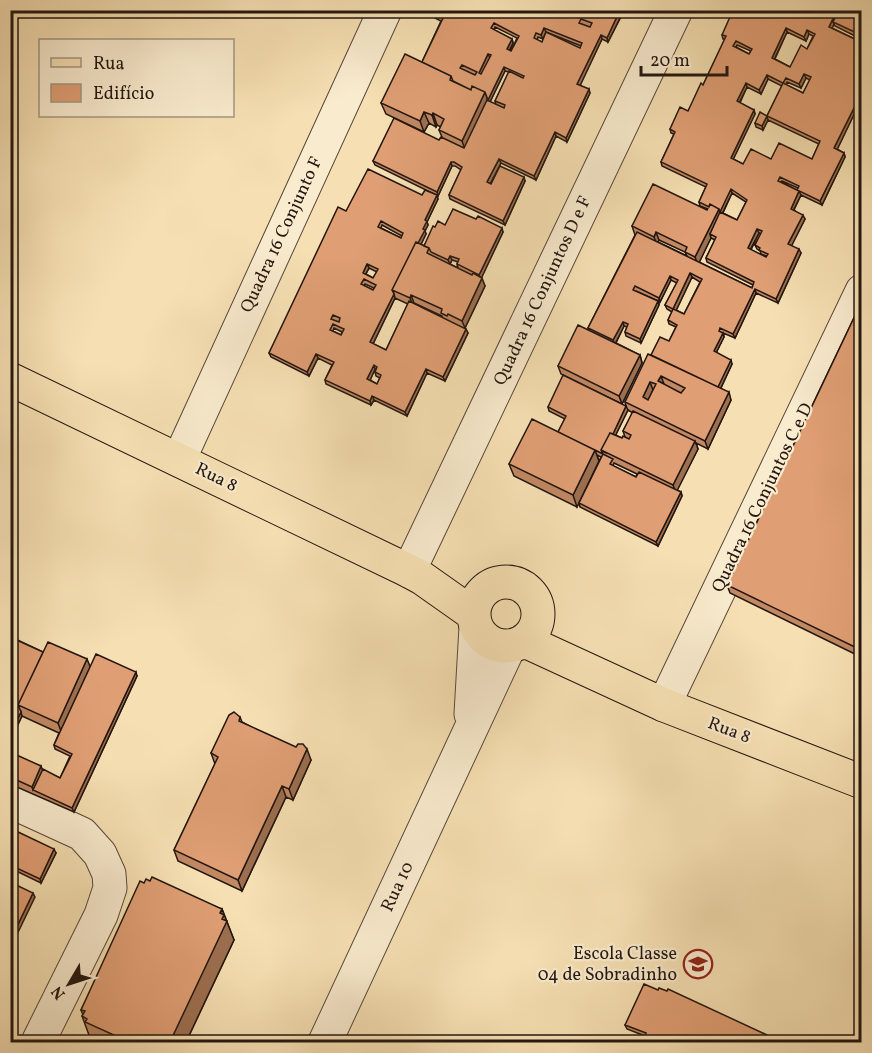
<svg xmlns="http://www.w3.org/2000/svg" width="872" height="1053" font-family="Vollkorn,serif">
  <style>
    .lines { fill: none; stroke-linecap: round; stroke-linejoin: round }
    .minor-casing { stroke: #584839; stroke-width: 35 }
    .major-casing { stroke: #231610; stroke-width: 35 }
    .minor { stroke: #f9ebce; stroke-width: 33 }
    .major { stroke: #f6e0b3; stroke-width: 33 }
    .wall { fill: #c08863; stroke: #231610; stroke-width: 1.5; fill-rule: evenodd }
    .shaded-wall { fill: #9c6f50; stroke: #231610; stroke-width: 1.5 }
    .building { fill: #df9e73; stroke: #231610; stroke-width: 1.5; fill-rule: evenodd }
    .labels { text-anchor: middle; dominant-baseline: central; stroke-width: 4.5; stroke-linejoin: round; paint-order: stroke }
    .street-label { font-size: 18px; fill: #231610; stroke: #f9ebce }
    .poi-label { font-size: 18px; fill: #231610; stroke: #f9ebce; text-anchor: end }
  </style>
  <rect width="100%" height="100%" fill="#f6e0b3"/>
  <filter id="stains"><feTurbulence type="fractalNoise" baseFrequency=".00333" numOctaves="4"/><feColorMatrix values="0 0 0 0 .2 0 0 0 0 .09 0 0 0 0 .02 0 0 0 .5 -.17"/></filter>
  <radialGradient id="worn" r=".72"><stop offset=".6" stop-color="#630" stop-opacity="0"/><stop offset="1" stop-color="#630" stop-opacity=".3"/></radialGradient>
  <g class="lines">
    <!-- minor casing -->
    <g class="minor-casing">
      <path id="minor" d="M179 460 385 10
        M409 571 676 10
        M664 705 862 291
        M471 714 476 627
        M10 801 82 834 100 854 109 874 110 888 101 915 38 1042
        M325 1042 509 647"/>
    </g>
    <!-- major casing -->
    <g class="major-casing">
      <path id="major" d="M10 379 409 571 422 578 473 614
        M474 614a32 32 0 1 1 64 0a32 32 0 1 1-64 0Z
        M525 641 664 705 862 782"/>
    </g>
    <!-- minor -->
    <use href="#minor" class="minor"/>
    <!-- major -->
    <use href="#major" class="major"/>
  </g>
  <!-- wall -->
  <path class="wall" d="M790 10H861V39L835 26 834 24 832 28 861 42V105L859 104 837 149 844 153 845 157 822 205 801 195 794 210 805 219 791 246 801 253 778 303 756 293 735 338 723 333 724 337 716 353 732 364 721 388 731 400 708 449 696 443 698 449 677 490 681 492 682 496 658 546 580 507 579 503 601 457 597 455 599 461 577 507 514 476 509 464 558 432 565 419 549 411 548 407 626 406 625 402 651 355 669 341 676 327 669 324 668 320 672 312 667 309 665 305 677 283 671 280 660 302 636 291 658 301 659 305 641 343 626 336 625 332 627 327 624 326 616 343 640 355 642 363 622 404 561 374 558 366 589 330 588 328 635 235 632 226 707 210 708 209 700 206 699 202 706 187 662 166 661 162 674 134 671 133 670 129 688 111 703 85 725 39H723L722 35 791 15 793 12ZM787 32 806 41 809 34 813 36 807 49 790 67 775 59ZM737 45 751 51 749 54 736 47ZM806 78 810 80 803 93 786 85 787 82 801 88ZM768 79 782 86 767 116 755 123 756 127 763 130 768 120 819 144 812 159H771L743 164 733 159 755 114 754 110 740 103 747 87 761 94ZM782 181 798 188 797 190 781 182ZM732 193 746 202 737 220 723 213ZM759 233 761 234 755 245 757 249 760 251 761 254 766 256V257L751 250ZM711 238 715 240 706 258 707 262 753 285 752 288 699 262ZM659 240 685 252 687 256 658 242ZM692 277 700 282 684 314 676 310ZM628 410 633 413 623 431 625 437 622 438 615 435ZM614 463 637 474 636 477 613 466Z
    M624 11 608 42 602 39 580 85 590 93 567 142 556 136 536 180 501 163 490 183 525 181 505 225 450 199 449 195 461 170 455 166H452L438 196 375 165 373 161 439 140 442 137 439 130 441 127 437 125 436 127 429 123 424 132 386 114 381 103 422 62 441 21 433 17 432 13ZM495 27 517 38 511 51 510 50 513 43 512 39 494 30ZM546 32 581 46 580 48 542 42 537 40 538 37 543 39ZM505 71 509 72 495 101 496 105 490 102Z
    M422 195H437L438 199 427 222 428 225 425 231 426 234 421 244 424 246 435 227 445 225 503 232 481 278 485 286 465 328 468 333 445 381 427 373 407 416 374 400 371 405 326 384 325 380 332 365 318 358 309 376 271 357 269 353 346 211ZM382 225 402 236 401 238 381 228ZM452 260 458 262 457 264 458 268 450 264ZM369 268 377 272 373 278 366 274ZM365 284 374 288 373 290 364 286ZM395 298 408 304 386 350 373 344ZM414 303 442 316V317L414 304ZM334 328 342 332 341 335 333 331ZM375 369 376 370 375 372 376 376 380 378 377 384 370 380Z
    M861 303V657L730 593 727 585Z
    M10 636 11 637 43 652 90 667 137 676 74 812 10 784V752L43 770 60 778 70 756 55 749 54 745 59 733 22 716 10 741Z
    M240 717 242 722 311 760 293 800 286 797 242 891 178 861 174 850 215 764 211 753Z
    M10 843 56 853 41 883 10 868Z
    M150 881 222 909 234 940 186 1042H96L92 1041 90 1036 89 1035 82 1016 83 1015 81 1010 144 883Z
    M658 990 645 1042 644 1039 645 1036 627 1029 625 1025Z"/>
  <!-- shaded-wall -->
  <path class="shaded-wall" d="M620 10H624L608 42 607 38Z
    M837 10H840L833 22 834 24 831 31 829 27Z
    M544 28 546 32 543 39 541 35Z
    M786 28 787 32 773 62 772 58Z
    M807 30 809 34 806 41 804 37Z
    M601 35 602 39 579 88 577 84Z
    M512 39 513 43 508 53 507 49Z
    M488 54 490 58 481 77 479 73Z
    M504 67 505 71 489 104 488 100Z
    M804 74 806 78 801 88 799 84Z
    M767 75 768 79 761 94 759 90Z
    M746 83 747 87 738 105 737 101Z
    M589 89 590 93 567 142 566 138Z
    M485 92 489 104 466 152 462 141Z
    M858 100 859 104 836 152 834 148Z
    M754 110 755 114 732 162 731 158Z
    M424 112 429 123 424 132 420 121Z
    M433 113 437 125 436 127 432 115Z
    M767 116 768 120 763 130 762 126Z
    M555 132 556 136 536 180 534 176Z
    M844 153 845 157 822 205 820 201Z
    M499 159 501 163 489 186 487 182Z
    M451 162 452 166 438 196 437 192Z
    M524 177 525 181 505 225 503 221Z
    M731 189 732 193 712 235 710 234 711 238 698 265 695 257 719 209Z
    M799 191 801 195 792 213 791 209Z
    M437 195 438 199 427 222 428 225 425 231 426 234 398 293 423 229 425 220Z
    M803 215 805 219 790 249 788 244Z
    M502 228 503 232 481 279 479 275Z
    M757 229 759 233 749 252 748 248Z
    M656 232 659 240 657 245 654 237Z
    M799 249 801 253 778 303 776 299Z
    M450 256 452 260 450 264 448 260Z
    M367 264 369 268 364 277 363 273Z
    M690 273 692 277 675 313 673 309Z
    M670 276 671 280 660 302 659 298Z
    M482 278 485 286 465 328 462 321Z
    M755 289 756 293 735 338 733 334Z
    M394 294 395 298 372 346 370 342Z
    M411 295 414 303 413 306 410 298Z
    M658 301 659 305 641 343 640 339Z
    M623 322 624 326 615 344 613 340Z
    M466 329 468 333 445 381 443 377Z
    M723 333 724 337 715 355 714 351Z
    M316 354 318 358 309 376 307 372Z
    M640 355 642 363 622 404 619 396Z
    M731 360 732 364 718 394 716 390Z
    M374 365 375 369 369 383 367 379Z
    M426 369 427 373 407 416 405 412Z
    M661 376 664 384 658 381Z
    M650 382 653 390 646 405 643 397Z
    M729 392 731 400 708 449 705 441Z
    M372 396 374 400 371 405 370 401Z
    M626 406 628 410 607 453 604 452Z
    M695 441 698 449 676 493 673 485Z
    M595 450 599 461 577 507 573 495Z
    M681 492 682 496 658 546 656 542Z
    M87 659 92 671 62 734 58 723Z
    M136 672 137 676 74 812 72 808Z
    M21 712 22 716 10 741V734Z
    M307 749 311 760 293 800 289 789Z
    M41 766 44 774 33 790 32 787Z
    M282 786 286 797 242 891 238 880Z
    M54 849 56 853 41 883 40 879Z
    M33 893 35 897 10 949V941Z
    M222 909 234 940 186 1042H170Z"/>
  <!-- building -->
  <path class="building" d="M433 10H620L607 38 601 35 577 84 589 89 566 138 555 132 534 176 499 159 487 182 491 184 500 166 524 177 503 221 449 195 462 167 454 162H451L437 192 373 161 394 118 439 140 441 137 464 148 487 100 504 108 505 105 495 101 509 71 523 78 524 76 504 67 488 100 485 92 472 86 471 90 453 81 451 76 422 62 443 18 432 13ZM581 19 592 23 590 27 579 23ZM494 23 519 36 511 51 507 49 512 39 491 28ZM544 28 582 43 580 48 546 32 542 42 534 38 536 33 541 35ZM488 54 491 55 481 74 479 73ZM462 65 477 72 475 75 460 68Z
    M733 10H782L791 15 794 10H837L829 27 861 42V101L858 100 834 148 844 153 820 201 797 190 799 186 780 177 778 181 799 191 791 209 803 215 788 244 799 249 776 299 755 289 733 334 720 328 719 331 723 333 714 351 731 360 718 387 651 355 660 337 669 341 677 325 668 320 673 309 665 305 678 280 670 276 659 298 635 286 633 290 658 301 640 339 625 332 628 324 623 322 613 340 588 328 637 232 752 288 754 282 706 258 716 237 710 234 720 212 737 220 747 200 731 189 720 212 719 209 710 204 709 207 699 202 707 184 661 162 675 132 670 129 680 107 688 111 701 83 703 85 726 36 722 35ZM786 28 804 37 807 30 815 34 807 49 801 45 790 67 772 58ZM736 41 752 49 749 54 733 46ZM804 74 811 77 803 93 783 83 786 78 799 84ZM767 75 783 83 767 116 820 141 812 159 779 143 771 159 751 149 743 164 731 158 754 110 737 101 746 83 759 90ZM757 229 762 231 755 245 760 248 759 250 768 254 766 257 748 248ZM690 273 702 279 684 314 673 309Z
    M839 10H861V35L833 22Z
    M405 54 451 76 450 80 471 90 472 86 485 92 462 141 439 130 444 119 433 113 432 115 424 112 420 121 381 103Z
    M760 112 767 116 762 126 755 123Z
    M368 169 422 195 425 190 437 195 425 220 427 221 423 229 425 230 418 243 416 242 392 290 394 294 370 342 386 350 409 301 466 329 443 377 426 369 405 412 372 396 370 401 325 380 334 362 316 354 307 372 269 353 338 207 346 211ZM381 221 403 233 401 238 378 227ZM367 264 378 269 373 278 363 273ZM364 279 376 285 373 290 361 284ZM333 315 340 318 339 322 331 319ZM333 324 344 329 341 335 330 330ZM374 365 377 367 375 372 381 375 377 384 367 379Z
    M653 184 707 210 710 204 719 209 695 257 685 252 687 247 656 232 654 237 632 226Z
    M453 209 476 219 478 216 502 228 479 275 457 264 459 259 450 256 448 260 431 252 429 248 424 246 433 226 435 227 438 221 445 225Z
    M416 242 429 248 427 253 472 275 473 273 482 278 462 321 448 314 447 316 441 313 442 309 411 295 410 298 392 290Z
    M861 303V650L727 585Z
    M578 325 640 355 619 396 558 366Z
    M648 354 729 392 705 441 625 402ZM661 376 685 388 681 393 658 381ZM650 382 656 384 648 400 643 397Z
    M563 375 626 406 613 434 610 433 601 450 603 454 558 432 566 416 548 407Z
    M633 411 695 441 673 485 601 450 610 433 622 438 623 436 629 439 631 435 623 431Z
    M532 419 595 450 573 495 509 464Z
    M603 454 613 459 610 464 636 477 639 472 681 492 656 542 579 503Z
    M10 637 43 652 18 705 21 712 10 734Z
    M48 642 87 659 58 723 18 705Z
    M96 654 136 672 72 808 33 790 43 769 60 778 72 754 54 745Z
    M234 712 240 717 239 721 296 747 298 744H303L307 749 289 789 282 786 238 880 174 850 218 757 211 753 229 715Z
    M10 752 41 766 32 787 10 777Z
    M16 831 54 849 40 879 10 865V843Z
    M152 877 222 909 220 913 224 915 222 919 227 921 170 1042H129L85 1022 87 1019 82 1016 85 1011 81 1010 140 881 144 883 146 879 150 881Z
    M10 882 33 893 10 941Z
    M644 984 658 990 659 988 667 991 668 989 782 1042H644L646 1040 644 1039 646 1033 625 1025Z"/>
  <!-- icons -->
  <defs>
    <g id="school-ring" transform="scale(1.5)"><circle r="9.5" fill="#f9ebce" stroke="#8f2418" stroke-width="1.5"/><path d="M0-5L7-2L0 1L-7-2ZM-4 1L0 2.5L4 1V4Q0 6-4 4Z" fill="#8f2418"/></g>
  </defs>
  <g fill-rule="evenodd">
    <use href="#school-ring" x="698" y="964"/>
  </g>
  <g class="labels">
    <!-- street labels -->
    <g class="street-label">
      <text transform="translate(282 235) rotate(-65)">Quadra 16 Conjunto F</text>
      <text transform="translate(543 291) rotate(-65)">Quadra 16 Conjuntos D e F</text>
      <text transform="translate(216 478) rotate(26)">Rua 8</text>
      <text transform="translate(763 498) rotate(-64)">Quadra 16 Conjuntos C e D</text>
      <text transform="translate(729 731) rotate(21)">Rua 8</text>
      <text transform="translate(398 887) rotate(-65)">Rua 10</text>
    </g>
    <!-- poi labels -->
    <g class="poi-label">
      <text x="677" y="954">Escola Classe<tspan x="677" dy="21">04 de Sobradinho</tspan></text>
    </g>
  </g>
  <!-- margin -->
  <rect width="872" height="1053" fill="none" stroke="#f6e0b3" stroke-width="36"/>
  <rect x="12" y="12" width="848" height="1029" fill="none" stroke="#231610" stroke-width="3"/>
  <rect x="18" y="18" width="836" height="1017" fill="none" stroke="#231610" stroke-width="1.5"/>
  <!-- legend -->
  <rect x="39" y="39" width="195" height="78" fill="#f9ebce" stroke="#a39682" stroke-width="1.5"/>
  <rect x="51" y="58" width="30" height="9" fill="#f6e0b3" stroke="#a39682" stroke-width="1.5"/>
  <text x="93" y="69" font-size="18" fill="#231610">Rua</text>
  <rect x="51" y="84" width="30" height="18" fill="#df9e73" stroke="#a39682" stroke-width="1.5"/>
  <text x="93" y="99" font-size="18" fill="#231610">Edifício</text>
  <!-- north arrow -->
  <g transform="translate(69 984) rotate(231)" stroke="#f9ebce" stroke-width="4.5" paint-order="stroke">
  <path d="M0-4.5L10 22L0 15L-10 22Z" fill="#231610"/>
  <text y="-9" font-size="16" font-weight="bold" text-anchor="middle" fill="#231610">N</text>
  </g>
  <!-- scale -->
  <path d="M641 66v9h86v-9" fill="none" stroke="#231610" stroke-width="3"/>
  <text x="650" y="66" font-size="18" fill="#231610" stroke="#f9ebce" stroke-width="4.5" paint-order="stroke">20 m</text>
  <rect width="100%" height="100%" filter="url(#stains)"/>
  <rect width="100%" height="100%" fill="url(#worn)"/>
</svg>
